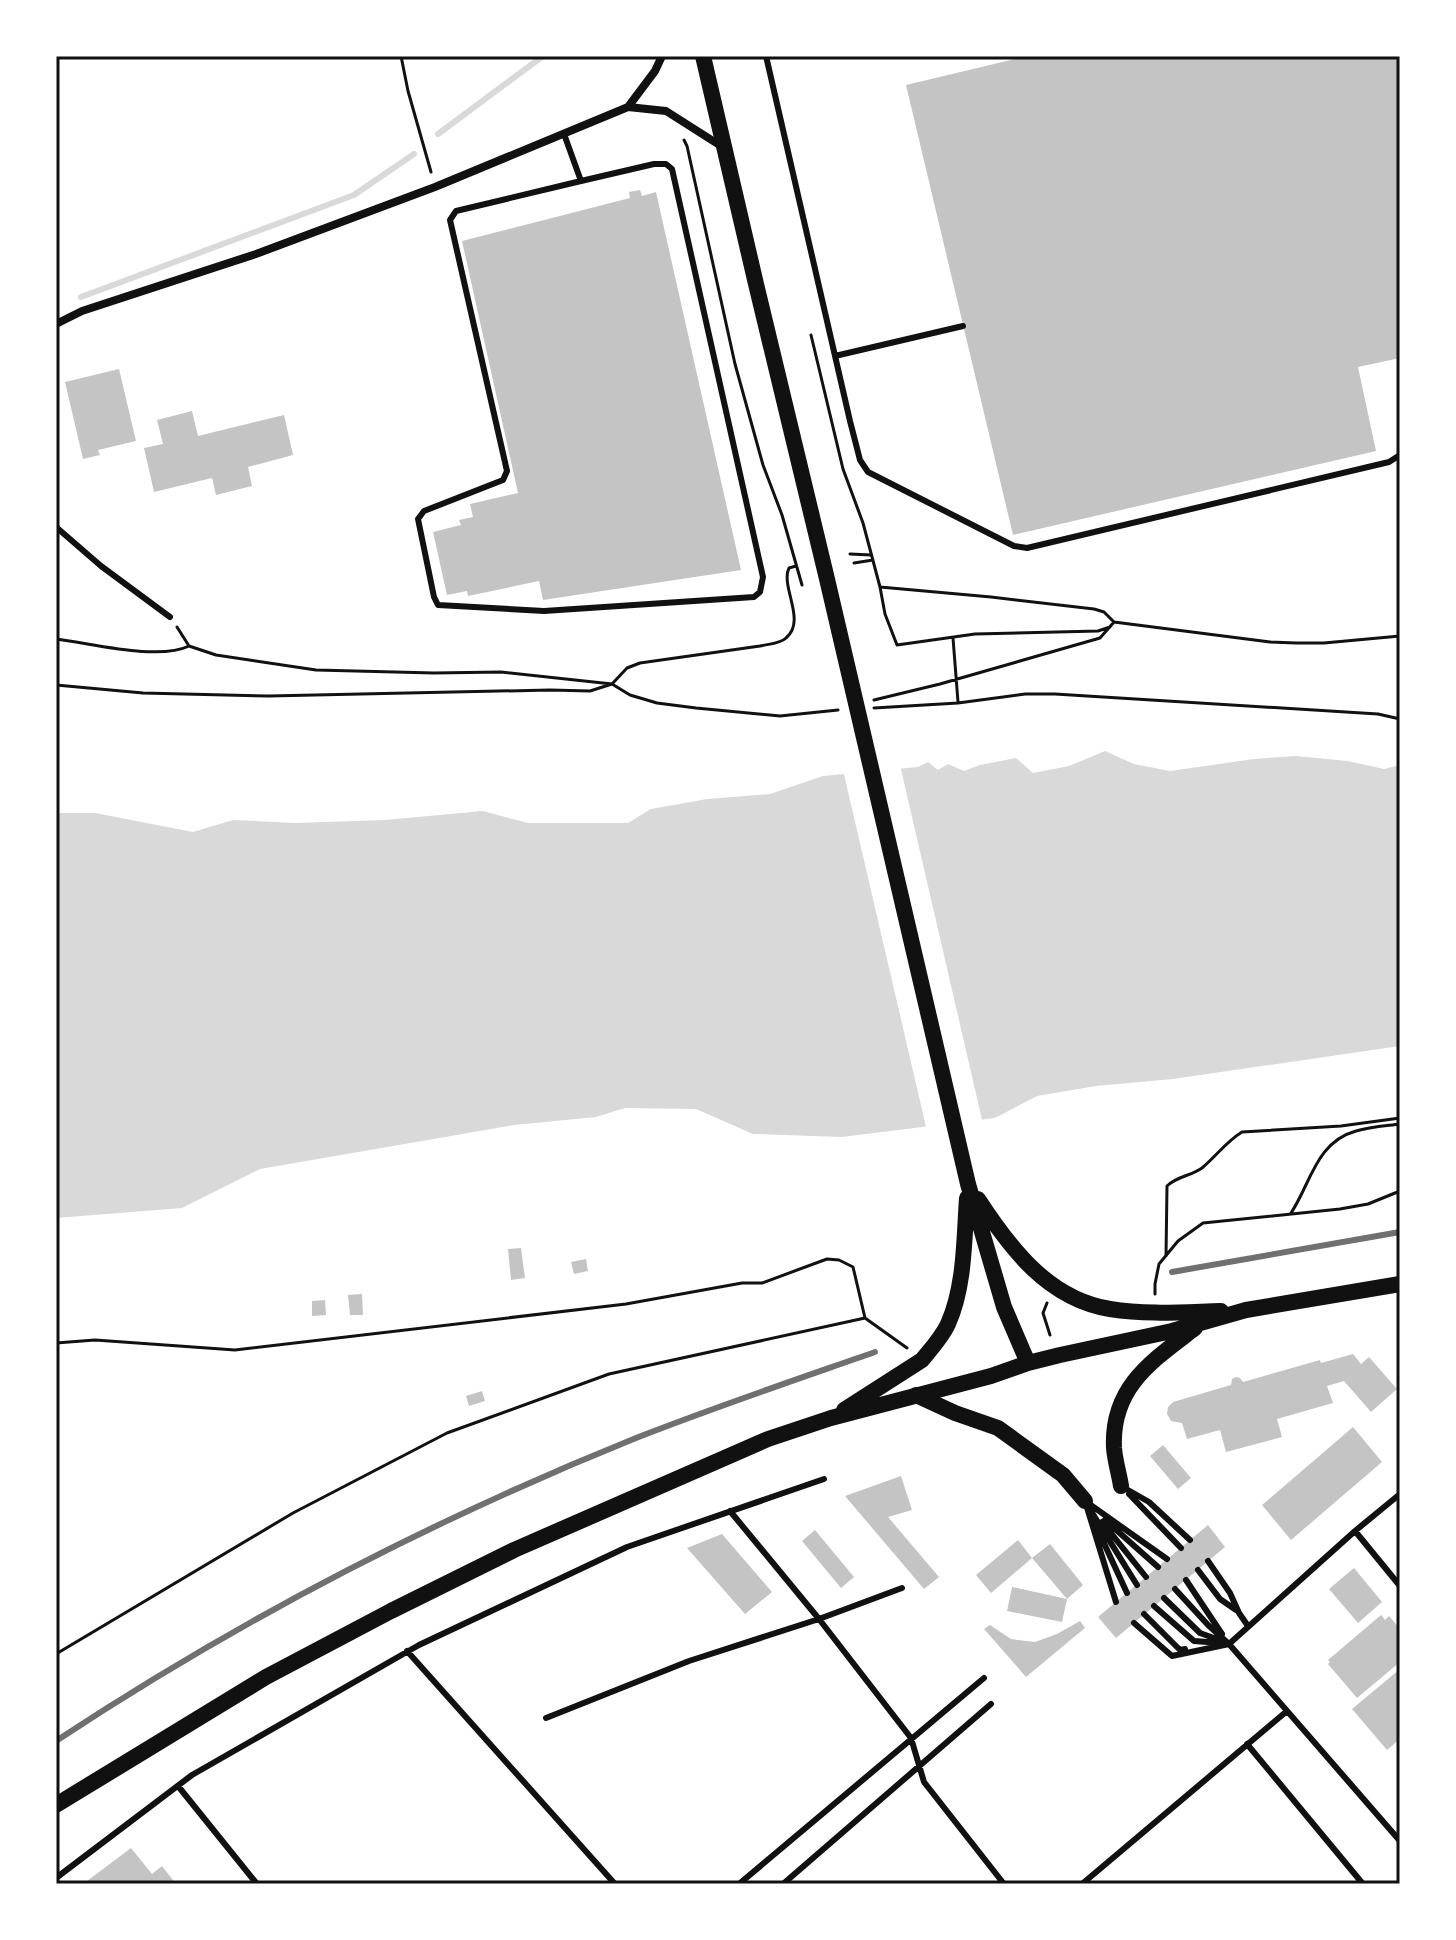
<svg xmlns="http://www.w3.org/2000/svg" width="1456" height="1940" font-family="'Nunito Sans',sans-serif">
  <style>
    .water { fill: #d9d9d9 }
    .pier { fill: #fff }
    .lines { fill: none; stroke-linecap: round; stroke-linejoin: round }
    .stream { stroke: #d9d9d9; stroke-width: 6 }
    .building { fill: #c4c4c4 }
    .path { stroke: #111; stroke-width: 3 }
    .service { stroke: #111; stroke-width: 6 }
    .minor { stroke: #111; stroke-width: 8 }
    .secondary { stroke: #111; stroke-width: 16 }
    .rail { stroke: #707070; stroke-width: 6 }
    .neatline { fill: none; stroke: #111; stroke-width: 3 }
  </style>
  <rect width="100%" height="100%" fill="#fff"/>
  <!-- water -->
  <path class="water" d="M1105 751 1134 764 1170 771 1254 759 1296 756 1348 761 1384 769 1400 765V1046L1173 1079 1096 1086 1037 1096 995 1118 842 1137 753 1134 696 1109 625 1108 596 1117 514 1125 260 1169 182 1208 56 1218V813H95L193 832 233 820 295 823 385 820 483 811 528 823H628L651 809 707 799 770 794 823 776 918 767 928 762 938 770 948 764 964 771 980 765 1016 758 1033 773 1069 766Z"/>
  <!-- pier -->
  <path class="pier" d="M900 765 983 1124 927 1131 843 770Z"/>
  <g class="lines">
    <!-- stream -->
    <path class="stream" d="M438 134 543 56
      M81 297 354 195 414 154"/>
  </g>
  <!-- building -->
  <path class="building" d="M1027 56H1400V358L1358 367 1376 451 1013 535 906 85Z
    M640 190 642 196 656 192 741 570 543 600 539 581 468 596 467 591 447 595 433 532 461 525 459 520 473 517 470 504 518 493 462 241 630 198 629 192Z
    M119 369 136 441 98 450 100 455 83 459 65 382Z
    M192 411 198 436 284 415 293 455 248 467 252 486 216 495 212 478 154 492 144 448 163 444 157 420Z
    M521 1248 525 1278 511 1280 508 1249Z
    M586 1259 588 1271 574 1274 571 1262Z
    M362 1294 363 1315H350L348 1295Z
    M325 1300 326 1315 312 1316V1301Z
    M1353 1354 1361 1364 1369 1357 1397 1389 1371 1412 1344 1381 1327 1386 1333 1403 1277 1419 1282 1437 1226 1452 1220 1430 1187 1439 1182 1423 1171 1421 1167 1414 1168 1407 1173 1402 1231 1385 1232 1379 1236 1377 1240 1378 1243 1382 1320 1360 1321 1363Z
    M482 1391 485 1401 469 1406 466 1396Z
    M1353 1427 1382 1462 1291 1540 1262 1505Z
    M1163 1445 1191 1478 1178 1489 1150 1456Z
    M901 1476 912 1510 888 1517 939 1577 924 1589 845 1496Z
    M1208 1525 1225 1547 1116 1638 1098 1617Z
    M815 1530 854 1577 841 1588 802 1541Z
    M722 1534 772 1592 745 1614 687 1548Z
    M1018 1540 1032 1558 991 1593 976 1575Z
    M1050 1544 1083 1585 1067 1599 1032 1558Z
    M1354 1568 1382 1602 1358 1623 1329 1589Z
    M1012 1587 1067 1599 1062 1622 1007 1611Z
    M1381 1615 1385 1620 1389 1616 1400 1629V1662L1357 1698 1328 1664 1330 1662 1328 1660Z
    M1080 1621 1085 1628 1026 1677 984 1629 990 1625 1011 1639 1035 1642 1057 1634Z
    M1400 1669V1739L1387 1750 1352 1709Z
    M131 1848 152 1874 162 1866 176 1884H83Z"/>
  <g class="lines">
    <!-- path -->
    <path class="path" d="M401 56 408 91 431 172
      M684 140 687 146 735 364 763 465 782 515 802 585
      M811 335 843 469 863 523 880 587 885 614 897 645 975 634 1098 631 1110 627
      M850 554 871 555
      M854 563 873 560
      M880 587 991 597 1094 609 1104 612 1114 622 1270 642 1296 643H1324L1400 636
      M177 627 189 646 216 655 316 670 434 673 501 672 612 684 630 695 657 703 696 708 780 716 838 710
      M953 638 958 702
      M56 639C91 643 158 661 189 646
      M56 685 143 693 269 696 550 690 590 691 612 684 627 668 640 663 760 646C768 644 780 644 786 638 807 621 780 586 789 568L796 566
      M874 700 940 684 1100 638 1114 622
      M874 708 958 703 1025 694H1055L1378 714 1400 719
      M1291 1213C1311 1183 1316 1142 1356 1131 1370 1127 1385 1126 1400 1124
      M1166 1256 1167 1186C1177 1176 1191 1176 1202 1168 1216 1156 1227 1141 1242 1132L1341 1126 1400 1118
      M1155 1294V1284L1159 1264 1178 1241 1203 1223 1340 1209 1368 1204 1400 1191
      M1047 1303 1043 1313 1050 1335
      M56 1343 95 1340 235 1350 626 1304 742 1283H762L827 1259 839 1260 853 1267 865 1318 907 1348
      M56 1654 293 1513 447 1433 609 1374 865 1318"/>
    <!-- service -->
    <path class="service" d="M766 56 850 421 860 460 868 472 1014 546 1027 548 1389 462 1400 455
      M564 134 581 181 654 164H666L672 169 763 577 760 592 754 597 544 611 438 605 434 597 418 519 424 511 503 480 507 471 450 220 456 211 581 181
      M835 356 963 326
      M56 527 101 566 170 617
      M1121 1486 1149 1502 1190 1540
      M1129 1494 1181 1548
      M1085 1501 1116 1602
      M1085 1501 1167 1559
      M730 1511 819 1619 911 1738 924 1782 1004 1884
      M1091 1511 1137 1585
      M1105 1520 1158 1567
      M1102 1522 1146 1577
      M1096 1526 1127 1593
      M1355 1531 1400 1586
      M1208 1561 1230 1593 1239 1613 1248 1626
      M1198 1570 1220 1599 1236 1610
      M1186 1580 1222 1634
      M1175 1589 1208 1625 1229 1644 1400 1841
      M1164 1598 1200 1633 1222 1641
      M1154 1606 1194 1641 1221 1643
      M1144 1614 1180 1650 1185 1649
      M1134 1623 1172 1656 1229 1644
      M1229 1644 1355 1531 1400 1494
      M407 1651 615 1884
      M546 1718 689 1661 819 1619 902 1588
      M1247 1744 1363 1884
      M178 1786 257 1884
      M56 1878 192 1775 419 1645 627 1547 824 1479
      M739 1884 984 1678
      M783 1884 991 1704
      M1082 1884 1287 1711"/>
    <!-- minor -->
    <path class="minor" d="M628 107 655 71 662 56
      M56 324 82 311 256 254 435 187 628 107 666 111 721 146"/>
    <!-- secondary -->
    <path class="secondary" d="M703 56 756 284 827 579 968 1184 1004 1307 1028 1363
      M978 1199C1010 1248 1048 1299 1110 1309 1147 1315 1184 1312 1221 1311
      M916 1395 955 1413 998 1428 1063 1475 1085 1501
      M844 1410 922 1360C931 1349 942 1337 948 1324 965 1286 964 1239 967 1198
      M1121 1486C1119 1473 1115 1461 1114 1448 1111 1387 1152 1361 1195 1328
      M56 1805 266 1677 391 1611 514 1550 768 1439 831 1418 991 1376 1028 1363 1060 1355 1172 1331 1246 1310 1400 1284"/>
    <!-- rail -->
    <path class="rail" d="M1172 1272 1400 1232
      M56 1741C236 1622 435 1519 636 1438 715 1407 795 1380 875 1352"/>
  </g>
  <!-- border -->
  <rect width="1456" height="1940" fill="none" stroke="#ffffff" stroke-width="116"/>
  <rect x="58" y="58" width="1340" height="1824" class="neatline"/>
</svg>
